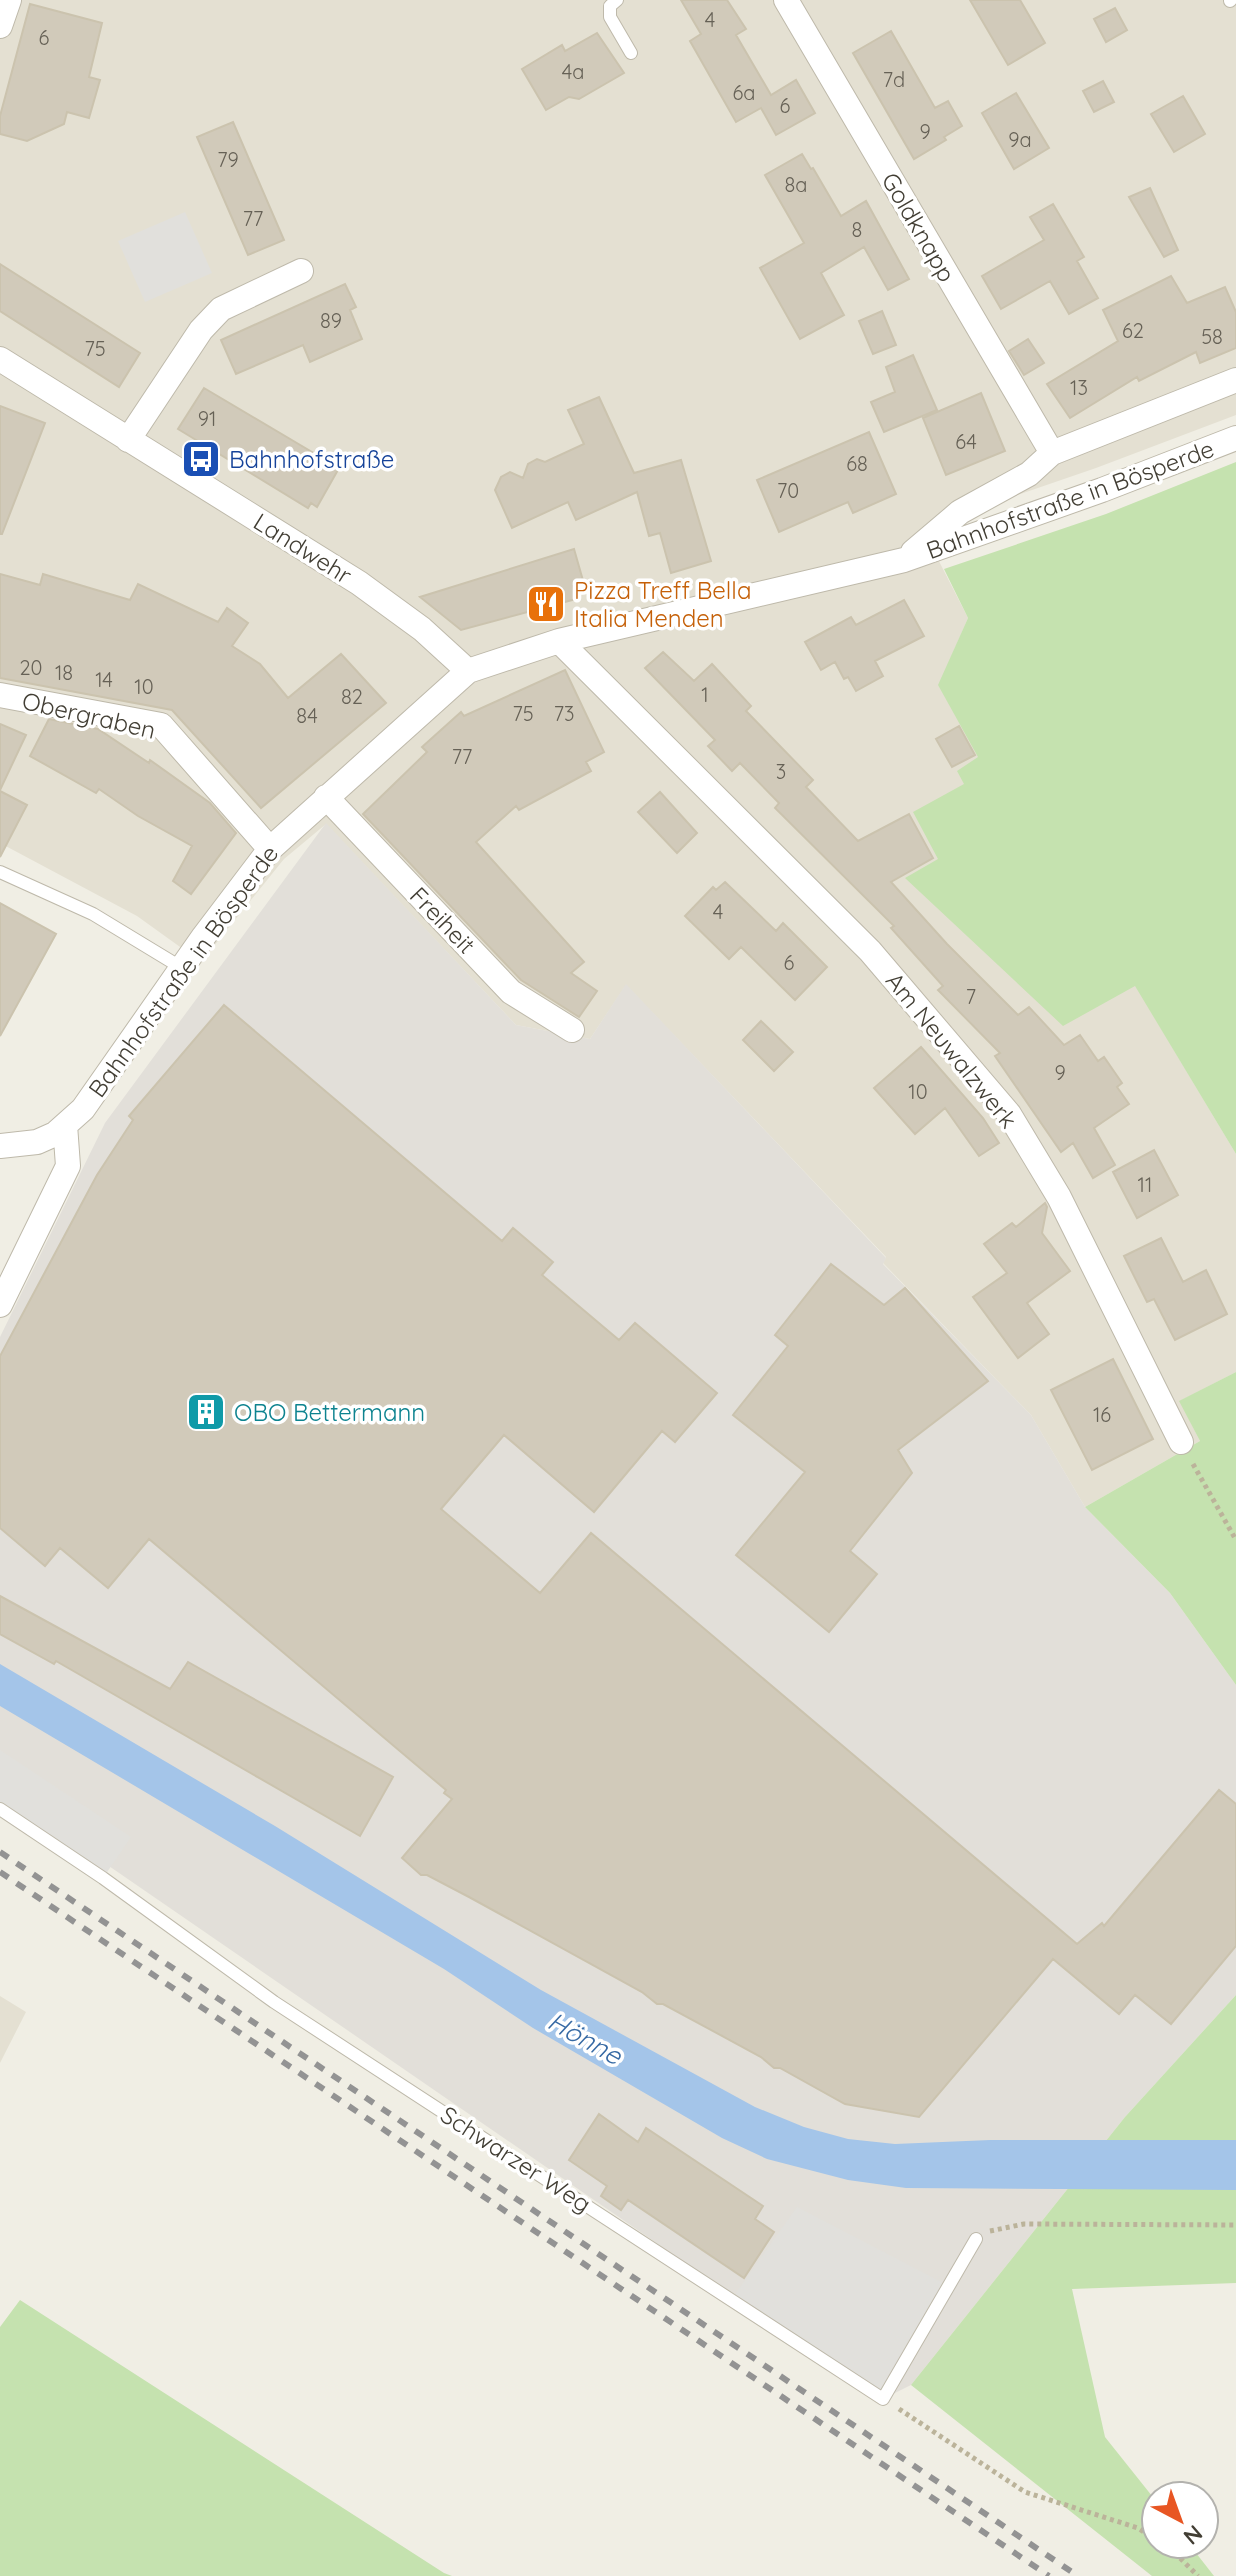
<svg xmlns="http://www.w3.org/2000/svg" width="1236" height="2576" font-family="Quicksand,sans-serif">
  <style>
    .residential { fill: #e4e0d2 }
    .industrial { fill: #e2dfd9 }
    .green { fill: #c5e2af }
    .parking { fill: #e1e0dc }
    .water { fill: #a4c5e9 }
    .building { fill: #d1caba; stroke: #cbc3ae; stroke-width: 2 }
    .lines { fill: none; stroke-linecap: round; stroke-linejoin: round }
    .service-casing { stroke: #beb9aa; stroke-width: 14 }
    .minor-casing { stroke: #beb9aa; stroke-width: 26 }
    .path { stroke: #bbb39a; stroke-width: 5; stroke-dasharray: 4 4; stroke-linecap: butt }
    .service { stroke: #fff; stroke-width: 12 }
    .minor { stroke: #fff; stroke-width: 24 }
    .rail { stroke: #939393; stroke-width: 6; stroke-dasharray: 10 10; stroke-linecap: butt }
    .labels { text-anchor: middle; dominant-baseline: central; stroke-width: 7; stroke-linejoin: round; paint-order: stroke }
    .number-label { font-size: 20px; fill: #666156 }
    .street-label { font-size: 24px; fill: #423e34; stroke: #fff }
    .transit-label { font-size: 24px; fill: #164399; stroke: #fff; text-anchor: start }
    .food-label { font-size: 24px; fill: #c56008; stroke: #fff; text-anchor: start }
    .culture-label { font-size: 24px; fill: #0d838f; stroke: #fff; text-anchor: start }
    .water-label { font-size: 26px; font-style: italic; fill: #376aa4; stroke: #fff }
  </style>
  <rect width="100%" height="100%" fill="#f0eee4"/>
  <!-- residential -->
  <path class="residential" d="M0 0H1236V415L1096 468 922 528 968 618 939 685 979 757 1135 985 1236 1154V1372L1180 1401 1200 1441 1085 1507 1031 1415 883 1263 886 1257 626 985 590 1039 516 1025 326 824 284 859 201 962 137 916 0 843Z
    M0 1996 26 2012 0 2063Z"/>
  <!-- industrial -->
  <path class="industrial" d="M326 823 516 1025 590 1039 626 984 886 1258 883 1264 1031 1415 1085 1507 1170 1593 1236 1685V1995L1125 2117 911 2385 883 2399 0 1791V1337L105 1123Z"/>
  <!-- green -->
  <path class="green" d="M1236 462V1154L1135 986 1063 1026 905 878 938 859 913 812 964 784 957 771 978 757 938 685 968 618 944 569 1106 514Z
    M1236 1372V1685L1170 1593 1085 1507 1200 1441 1179 1401Z
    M1236 1995V2283L1072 2289 1105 2437 1156 2501V2544H1189L1214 2576H1152L911 2385 1125 2117Z
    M20 2300 444 2573 452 2576H0V2327Z"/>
  <!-- parking -->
  <path class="parking" d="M185 212 212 273 145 302 118 241Z
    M0 1750 131 1837 103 1878 0 1809Z
    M797 2207 949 2286 883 2399 731 2300Z"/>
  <!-- water -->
  <path class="water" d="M0 1664 275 1826 541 1990 755 2107 804 2127 848 2139 895 2144 990 2140H1236V2190L906 2188 848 2180 767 2159 722 2138 533 2028 444 1969 0 1706Z"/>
  <!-- building -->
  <path class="building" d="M681 0H727L746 29 736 35 771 95 796 80 815 113 776 135 761 108 736 122 690 41 701 34Z
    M970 0H1020L1045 43 1008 65Z
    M30 4 102 23 89 77 100 80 89 118 67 112 64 124 27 141 0 134V116Z
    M1115 8 1127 30 1106 42 1094 19Z
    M891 31 935 108 948 101 962 126 944 137 946 140 914 159 853 53Z
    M597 33 624 73 579 99 569 97 546 110 522 69 562 45 565 51Z
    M1103 81 1114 102 1094 112 1083 91Z
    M1016 93 1049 148 1014 169 982 113Z
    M1183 96 1205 134 1174 152 1151 114Z
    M233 122 284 240 248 255 197 137Z
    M802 154 811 169 813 168 841 216 866 201 909 279 888 290 864 247 821 273 844 315 800 339 760 268 804 243 765 175Z
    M1150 188 1178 250 1164 257 1129 197Z
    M1053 204 1084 257 1077 261 1098 298 1069 314 1050 281 1001 309 982 276 1044 240 1030 217Z
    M0 264 140 353 119 387 0 311Z
    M1171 276 1187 303 1225 287 1236 312V348L1200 363 1196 352 1139 381 1137 377 1070 418 1047 384 1118 341 1103 310Z
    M345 284 356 307 350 310 362 339 310 362 303 345 236 374 221 340Z
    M882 311 896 345 873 354 859 321Z
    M1028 339 1044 363 1024 375 1009 351Z
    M913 355 937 410 884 432 871 402 895 392 886 367Z
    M204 388 339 468 317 507 311 503 308 508 178 429Z
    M981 393 1005 451 946 475 923 418Z
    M599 397 634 473 681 460 711 561 671 573 660 533 649 536 637 492 576 520 568 502 512 528 495 490 501 477 510 472 523 478 528 464 537 459 545 462 584 444 568 410Z
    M0 406 45 423 2 534H0Z
    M869 432 896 494 853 513 848 502 779 532 757 480Z
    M574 549 584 584 573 586 576 599 461 630 420 597Z
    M0 574 40 585 43 574 130 600 138 584 218 622 227 608 248 623 232 646 260 664 288 698 341 654 386 703 261 808 172 710 0 678Z
    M904 600 924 636 875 661 883 676 856 691 848 677 844 679 835 662 821 670 805 642 851 617 856 625Z
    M663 652 694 681 712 664 751 706 746 711 813 780 806 787 858 841 909 814 933 858 891 882 947 944 1018 1015 1029 1007 1064 1045 1080 1035 1098 1061 1104 1057 1122 1083 1117 1087 1129 1104 1094 1128 1115 1165 1093 1178 1073 1143 1061 1152 995 1056 1000 1053 938 990 943 986 891 928 894 926 775 808 779 803 740 763 732 771 708 746 715 740 645 668Z
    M565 670 604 752 586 762 591 771 519 810 516 806 476 842 584 962 571 973 597 991 579 1017 521 980 363 814 427 752 422 747 461 712 464 716Z
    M49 719 98 729 149 763 150 760 210 803 236 833 191 894 173 881 192 846 138 816 99 789 96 793 30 756Z
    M0 724 26 735 0 790Z
    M959 726 975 755 952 767 936 739Z
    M0 791 27 805 0 857Z
    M660 792 697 833 677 853 638 812Z
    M725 882 776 931 783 923 827 967 795 1000 741 947 729 959 685 916 713 887 716 890Z
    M0 903 56 934 0 1036Z
    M224 1005 502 1241 513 1228 553 1262 542 1275 619 1340 635 1323 717 1393 675 1442 662 1431 594 1512 504 1435 441 1509 540 1593 591 1533 1077 1944 1102 1923 1104 1926 1219 1790 1236 1804V1946L1171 2024 1135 1995 1119 2014 1053 1959 919 2117 845 2104 780 2068H774L761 2057 663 2004H657L642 1992 469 1897 427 1875H421L402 1858 452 1799 444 1793 446 1790 149 1539 108 1588 60 1548 45 1566 0 1528V1356L97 1175 133 1120 129 1116Z
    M761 1021 793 1052 774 1071 743 1040Z
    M921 1047 983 1118 999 1143 979 1156 945 1108 915 1134 874 1088Z
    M1154 1150 1178 1195 1137 1218 1113 1172Z
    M1045 1203 1047 1207 1042 1233 1070 1271 1027 1303 1049 1334 1018 1358 973 1297 1007 1273 984 1244 1012 1223 1016 1227Z
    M1161 1238 1183 1282 1206 1270 1227 1314 1175 1340 1154 1299 1147 1302 1124 1256Z
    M831 1264 884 1305 905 1288 988 1381 898 1450 912 1473 850 1551 877 1574 829 1632 736 1555 805 1472 733 1415 788 1346 775 1335Z
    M1113 1359 1153 1439 1092 1470 1051 1390Z
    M0 1596 170 1689 188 1662 393 1777 360 1836 56 1661 54 1664 0 1634Z
    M599 2114 638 2142 646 2128 763 2206 755 2219 774 2232 744 2278 628 2200 621 2210 601 2196 607 2186 569 2160Z"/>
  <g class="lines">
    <!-- service casing -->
    <g class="service-casing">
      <path id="service" d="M617 0 610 6V17L631 53
        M1230 1 1231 0
        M0 872 93 914 182 968
        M0 1809 103 1878 274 2002 883 2399 976 2239"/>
    </g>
    <!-- minor casing -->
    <g class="minor-casing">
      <path id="minor" d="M786 0 1052 453
        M0 26 9 0
        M0 359 359 583 422 629 468 671
        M128 440 201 330 221 309 301 271
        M913 552 960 512 1029 474 1052 453 1236 380
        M559 641 870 951 1009 1114 1059 1197 1181 1442
        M0 695 161 725 270 849
        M326 797 511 992 572 1030
        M0 1146 37 1142 55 1134 83 1109 204 936 270 849 468 671 559 641 904 560 1102 490 1236 438
        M0 1305 68 1166 65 1125"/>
    </g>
    <!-- path -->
    <path class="path" d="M1193 1464 1236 1540
      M990 2231 1024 2224 1236 2225
      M899 2409 1025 2492 1138 2528 1156 2540
      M1161 2544 1177 2555 1198 2576"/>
    <!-- service -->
    <use href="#service" class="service"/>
    <!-- minor -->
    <use href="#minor" class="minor"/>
    <!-- rail -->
    <path class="rail" d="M0 1852 1078 2576
      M0 1872 1049 2576"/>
  </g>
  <!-- icons -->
  <defs>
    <g id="bus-square" transform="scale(2)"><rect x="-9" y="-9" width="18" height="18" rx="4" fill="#1a4fb4" stroke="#fff"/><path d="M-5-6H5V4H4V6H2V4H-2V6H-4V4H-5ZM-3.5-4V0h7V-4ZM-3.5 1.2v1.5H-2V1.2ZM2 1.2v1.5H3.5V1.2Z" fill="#fff"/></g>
    <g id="restaurant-square" transform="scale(2)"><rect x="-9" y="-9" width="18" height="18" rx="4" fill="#e8710a" stroke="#fff"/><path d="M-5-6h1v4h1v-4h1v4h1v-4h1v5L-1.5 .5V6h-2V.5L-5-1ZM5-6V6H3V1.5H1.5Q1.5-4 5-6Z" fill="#fff"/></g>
    <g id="building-square" transform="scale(2)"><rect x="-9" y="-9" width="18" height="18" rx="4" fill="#0f9aa8" stroke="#fff"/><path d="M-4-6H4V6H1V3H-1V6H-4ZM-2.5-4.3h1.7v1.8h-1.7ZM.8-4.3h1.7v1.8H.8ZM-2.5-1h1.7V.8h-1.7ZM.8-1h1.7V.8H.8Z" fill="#fff"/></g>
  </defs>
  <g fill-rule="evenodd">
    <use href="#bus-square" x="201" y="459"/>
    <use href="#restaurant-square" x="546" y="604"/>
    <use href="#building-square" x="206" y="1412"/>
  </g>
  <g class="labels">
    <!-- number labels -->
    <g class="number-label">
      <text x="710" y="19">4</text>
      <text x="44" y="37">6</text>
      <text x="573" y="71">4a</text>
      <text x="894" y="79">7d</text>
      <text x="744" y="92">6a</text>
      <text x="785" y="105">6</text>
      <text x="925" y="131">9</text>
      <text x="1020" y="139">9a</text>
      <text x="228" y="159">79</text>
      <text x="796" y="184">8a</text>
      <text x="253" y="218">77</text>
      <text x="857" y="229">8</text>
      <text x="331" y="320">89</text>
      <text x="1133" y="330">62</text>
      <text x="1212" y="336">58</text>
      <text x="95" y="348">75</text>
      <text x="1079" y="387">13</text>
      <text x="207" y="418">91</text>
      <text x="966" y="441">64</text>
      <text x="857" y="463">68</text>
      <text x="788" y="490">70</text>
      <text x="31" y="667">20</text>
      <text x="64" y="672">18</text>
      <text x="104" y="679">14</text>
      <text x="144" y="686">10</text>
      <text x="705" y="694">1</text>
      <text x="352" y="696">82</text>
      <text x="523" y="713">75</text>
      <text x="564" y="713">73</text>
      <text x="307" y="715">84</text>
      <text x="462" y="756">77</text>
      <text x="781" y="771">3</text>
      <text x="718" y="911">4</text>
      <text x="789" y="962">6</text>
      <text x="971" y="996">7</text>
      <text x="1060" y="1072">9</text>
      <text x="918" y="1091">10</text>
      <text x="1145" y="1184">11</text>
      <text x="1102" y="1414">16</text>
    </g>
    <!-- street labels -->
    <g class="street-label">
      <text transform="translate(919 227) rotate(60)">Goldknapp</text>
      <text transform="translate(1070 499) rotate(-20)">Bahnhofstraße in Bösperde</text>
      <text transform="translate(303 548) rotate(32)">Landwehr</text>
      <text transform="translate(89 715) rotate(13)">Obergraben</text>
      <text transform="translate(443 920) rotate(46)">Freiheit</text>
      <text transform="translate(183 971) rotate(-54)">Bahnhofstraße in Bösperde</text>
      <text transform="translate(952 1050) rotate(51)">Am Neuwalzwerk</text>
      <text transform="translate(516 2159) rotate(33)">Schwarzer Weg</text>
    </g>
    <!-- transit labels -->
    <g class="transit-label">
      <text x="229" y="459">Bahnhofstraße</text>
    </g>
    <!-- food labels -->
    <g class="food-label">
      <text x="574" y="590">Pizza Treff Bella<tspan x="574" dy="28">Italia Menden</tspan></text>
    </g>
    <!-- culture labels -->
    <g class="culture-label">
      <text x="234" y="1412">OBO Bettermann</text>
    </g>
    <!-- water labels -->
    <g class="water-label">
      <text transform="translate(585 2038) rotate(29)">Hönne</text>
    </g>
  </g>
  <!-- north arrow -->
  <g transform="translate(1180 2520) rotate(139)"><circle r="38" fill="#ffffff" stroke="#b3b2ae" stroke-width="2"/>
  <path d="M0-6L14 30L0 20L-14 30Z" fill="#e85623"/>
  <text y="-12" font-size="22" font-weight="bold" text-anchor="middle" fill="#423e34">N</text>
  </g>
</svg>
